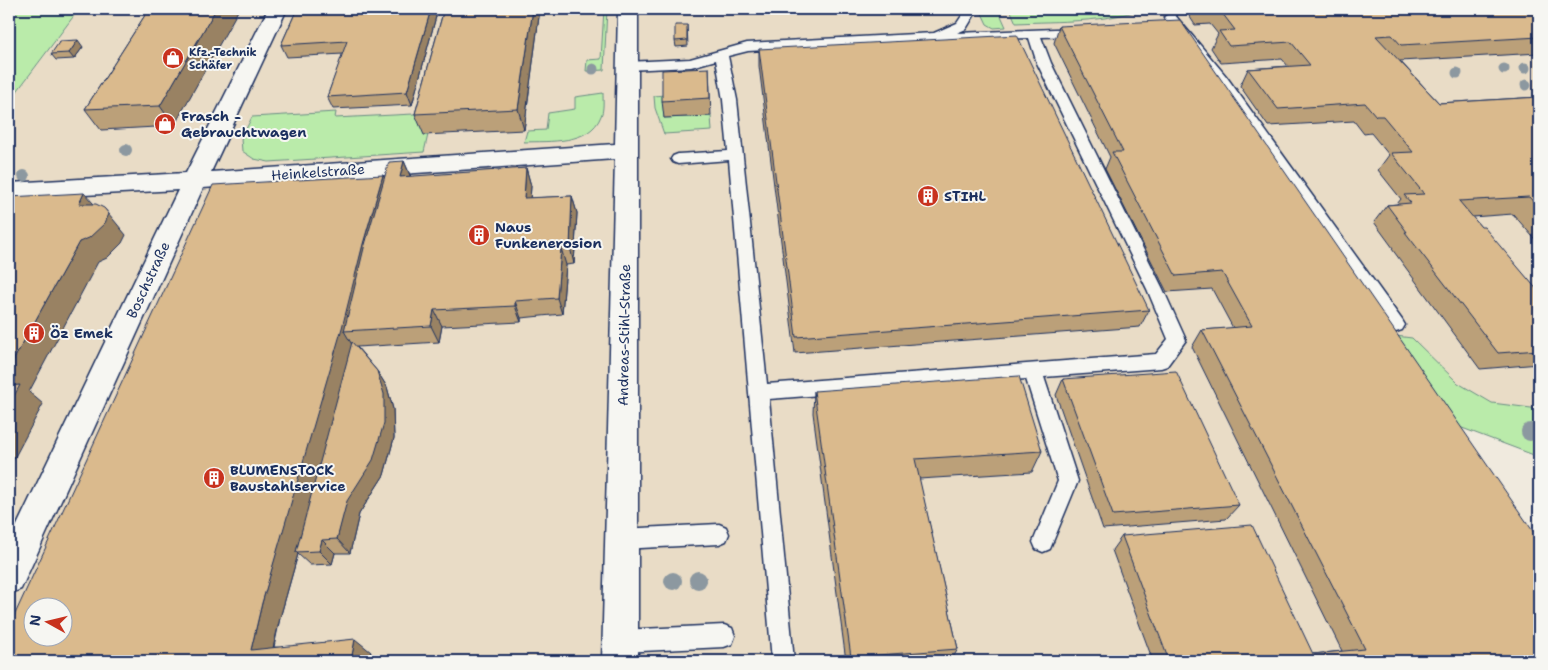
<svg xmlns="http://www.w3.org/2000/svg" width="1548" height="670" font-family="'Shantell Sans',sans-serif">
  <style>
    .built { fill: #e9dcc6; fill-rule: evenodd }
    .green { fill: #baebaa; stroke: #6a8d84 }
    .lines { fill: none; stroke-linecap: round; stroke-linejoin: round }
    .service-casing { stroke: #1b2f5e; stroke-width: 3 }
    .minor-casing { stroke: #1b2f5e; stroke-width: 3 }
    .service { fill: #f6f6f2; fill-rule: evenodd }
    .minor { fill: #f6f6f2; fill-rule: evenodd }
    .tree { fill: #8c98a0 }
    .wall { fill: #bba079; stroke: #1b2f5e }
    .shaded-wall { fill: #998263; stroke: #1b2f5e }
    .building { fill: #daba8d; stroke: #1b2f5e; fill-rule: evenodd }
    .labels { text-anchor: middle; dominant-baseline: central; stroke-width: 4; stroke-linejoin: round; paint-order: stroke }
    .far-poi-label { font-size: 11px; font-weight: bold; fill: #1b2f5e; stroke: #f6f6f2; text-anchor: start }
    .poi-label { font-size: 14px; font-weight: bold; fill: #1b2f5e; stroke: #f6f6f2; text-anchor: start }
    .street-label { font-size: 14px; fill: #1b2f5e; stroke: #f6f6f2 }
  </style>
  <rect width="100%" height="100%" fill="#f0eade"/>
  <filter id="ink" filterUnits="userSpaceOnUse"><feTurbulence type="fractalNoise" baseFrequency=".02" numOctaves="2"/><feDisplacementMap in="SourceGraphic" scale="10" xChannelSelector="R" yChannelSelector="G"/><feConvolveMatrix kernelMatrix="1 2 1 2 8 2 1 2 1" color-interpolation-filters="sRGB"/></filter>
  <g filter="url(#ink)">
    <!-- built -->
    <path class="built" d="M79 9H1539V457L1426 415 1539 661H9V102ZM32 608H62V638H32Z"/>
    <!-- green -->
    <path class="green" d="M9 9H79L9 102Z
      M604 9H607L604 70 586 71 587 60 601 59Z
      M980 9H998L1006 27 994 28 987 24Z
      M1010 9H1143C1102 23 1059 21 1016 23Z
      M603 93C603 100 604 110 601 116 590 145 549 141 524 142L527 131 546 130 548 113 575 109V97Z
      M664 95V118L711 116 712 131 664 134 655 108 654 96Z
      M336 112 335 118 433 113 424 152 269 162 254 159 242 151 241 139 252 117Z
      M1371 333 1412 338 1458 383 1492 403 1539 409V457L1425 414Z"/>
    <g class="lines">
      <!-- service casing -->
      <g class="service-casing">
        <path id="service" d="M961 9H973L975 14 966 29 957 33 1080 28 1086 32 1080 36 1041 37 1051 63 1163 289 1186 340 1167 366 1161 368 1044 377 1078 481 1050 549 1043 552 1036 549 1033 542 1058 481 1026 379 769 399 794 661H772L729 160 678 164 673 162 671 159 673 156 678 154 728 151 723 100 716 60 691 67 627 70 620 66 627 62 690 59 747 43 934 33 957 23 963 14ZM1029 38 1037 63 1147 289 1168 339 1156 354 767 384 737 100 728 56 748 51 940 40Z
          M1170 13 1174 14 1226 76 1402 320 1405 325 1402 330 1396 332 1390 330 1216 82 1164 17Z
          M719 524 726 527 729 534 726 541 719 544 621 549 614 546 611 539 614 532 621 529Z
          M724 625 732 628 735 636 732 644 724 647 621 652 613 649 610 641 613 633 621 630Z"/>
      </g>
      <!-- minor casing -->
      <g class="minor-casing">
        <path id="minor" d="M268 9H287L211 172 615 144 618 9H638V661H602L615 159 203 188 21 589 9 594V542L178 190 9 199V183L186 173Z"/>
      </g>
      <!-- service -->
      <use href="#service" class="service"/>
      <!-- minor -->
      <use href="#minor" class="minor"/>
    </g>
    <!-- trees -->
    <g class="tree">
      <circle cx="1525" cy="68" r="5.5"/>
      <circle cx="593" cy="69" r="5.5"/>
      <circle cx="1504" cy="69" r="5.5"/>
      <circle cx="1457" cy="73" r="5.5"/>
      <circle cx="1526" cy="85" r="5.5"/>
      <circle cx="126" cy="150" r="6"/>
      <circle cx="24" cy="176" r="6"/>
      <circle cx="1530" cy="432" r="9"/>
      <circle cx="698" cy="580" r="9"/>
      <circle cx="673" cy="581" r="9"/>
    </g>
    <!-- wall -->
    <path class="wall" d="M149 9 174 126 101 130 85 109Z
      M297 9H438L412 105 333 109 327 97 343 54 287 57 281 45Z
      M444 9H540L524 130 424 135 415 114Z
      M1190 9H1539V53L1400 61 1439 103 1539 97V244L1513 214 1472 217 1539 292V364L1480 369 1392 249 1393 248 1374 222 1387 205 1397 204 1401 199 1378 170 1389 155 1371 133 1364 134 1354 121 1268 126 1240 86 1248 69 1288 66 1282 59 1221 63 1211 48 1218 34 1210 24 1195 25 1188 14Z
      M687 25 688 46 676 47 675 41Z
      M1059 26 1539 661H1153L1112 550 1122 536 1313 654 1342 651 1192 347 1202 330 1233 328 1212 289 1167 292 1105 169 1110 157 1054 43Z
      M83 47 74 59 56 60 51 54Z
      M759 49 1149 310 1140 327 795 353 759 66Z
      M709 68 711 116 664 118 662 101Z
      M404 161 411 177 526 168 531 186 530 198 572 196 577 213 574 264 566 265 562 314 521 318V322L442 326 439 342 357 347 377 371 387 387 393 409 394 438 384 475 359 514 350 553H335L332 564 310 565 298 554 280 618 274 647 371 652 9 661 384 179Z
      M1063 379 1239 505 1226 519 1103 529 1056 395Z
      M814 391 1042 451 1032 472 919 479 958 649 951 661H846L813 413Z"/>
    <!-- shaded-wall -->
    <path class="shaded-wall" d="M216 9H239L174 126 160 106Z
      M431 9H438L412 105 407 92Z
      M533 9H540L524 130 518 109Z
      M78 40 83 47 74 59 69 53Z
      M404 161 411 178 400 177Z
      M526 168 531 186 529 215 524 198Z
      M383 175 393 196 344 331 354 348 296 552 298 554 280 618 270 661 251 650 262 603 363 244Z
      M84 193 102 213 79 204Z
      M572 196 577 213 574 264 570 247Z
      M104 208 126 235 122 243 107 258 98 262 29 392 43 404 9 468V368L79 242Z
      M561 248 566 265 562 314 557 298Z
      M515 301 521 318V322L515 306Z
      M434 310 442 326 439 342 431 326Z
      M377 371 387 387 393 409 394 438 384 475 359 514 350 553 337 539Z
      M322 540 335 553 332 564 319 551Z
      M355 639 371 652 369 661H351Z"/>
    <!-- building -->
    <path class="building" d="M149 9H216L160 106 85 109Z
      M297 9H431L407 92 327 97 347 41 281 45Z
      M444 9H533L518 109 415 114Z
      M1219 9H1539V37L1401 45 1392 35 1376 36 1439 103 1539 97V208L1529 197 1459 201 1481 227H1484L1539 292V350L1498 353 1405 232H1407L1387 205 1411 203 1404 195 1424 194 1391 153 1413 152 1383 116H1376L1365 103 1278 109 1248 69 1310 65 1291 42 1229 46 1219 31 1235 30Z
      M1180 20 1539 540V661H1169L1122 536 1252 525 1313 654 1365 649 1202 330 1252 326 1222 272 1176 276 1112 152H1123L1059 26Z
      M675 25H687V40L675 41Z
      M1017 35 1149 310 796 337 759 49Z
      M78 40 69 53 51 54 60 41Z
      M709 68 710 98 662 101V70Z
      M404 161 400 177 526 168 524 198 572 196 570 247 561 248 557 298 515 301V306L434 310 431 326 344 331 364 248 389 162Z
      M383 175 363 244 342 328 262 603 251 650 355 639 351 661H9V627L213 185ZM32 608H62V638H32Z
      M84 193 79 204H96L104 208 109 214 105 223 89 238 79 242 9 368V197Z
      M352 342 377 371 384 394V423L373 460 347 501 337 539 322 540 319 551 296 552Z
      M1176 371 1239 505 1113 515 1063 379Z
      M1019 376 1042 451 915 459 958 649 851 657 814 391Z
      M20 385 9 405V386Z"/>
  </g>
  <!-- icons -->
  <defs>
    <g id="shop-disc" transform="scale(1.125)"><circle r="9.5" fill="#c8321e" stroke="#f6f6f2"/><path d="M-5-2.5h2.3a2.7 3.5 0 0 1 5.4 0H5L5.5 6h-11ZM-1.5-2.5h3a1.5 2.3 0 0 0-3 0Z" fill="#fff"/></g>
    <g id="building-disc" transform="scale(1.125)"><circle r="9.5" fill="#c8321e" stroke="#f6f6f2"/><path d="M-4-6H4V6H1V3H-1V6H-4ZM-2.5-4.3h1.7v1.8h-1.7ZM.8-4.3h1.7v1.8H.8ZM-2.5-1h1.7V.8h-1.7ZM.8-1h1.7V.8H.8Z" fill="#fff"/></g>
  </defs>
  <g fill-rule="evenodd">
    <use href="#shop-disc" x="173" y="58"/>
    <use href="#shop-disc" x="165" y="124"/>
    <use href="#building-disc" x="928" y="196"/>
    <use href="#building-disc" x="479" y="235"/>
    <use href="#building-disc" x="34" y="333"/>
    <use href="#building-disc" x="214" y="478"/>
  </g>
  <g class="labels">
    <!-- far-poi labels -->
    <g class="far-poi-label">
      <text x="189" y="52">Kfz.-Technik<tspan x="189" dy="13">Schäfer</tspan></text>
    </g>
    <!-- poi labels -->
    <g class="poi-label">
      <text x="181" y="116">Frasch -<tspan x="181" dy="16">Gebrauchtwagen</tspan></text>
      <text x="944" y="196">STIHL</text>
      <text x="495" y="227">Naus<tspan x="495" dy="16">Funkenerosion</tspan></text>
      <text x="50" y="333">Öz Emek</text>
      <text x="230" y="470">BLUMENSTOCK<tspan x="230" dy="16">Baustahlservice</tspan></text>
    </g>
    <!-- street labels -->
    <g class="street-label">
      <text transform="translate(318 172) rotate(-4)">Heinkelstraße</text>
      <text transform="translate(148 280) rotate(-65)">Boschstraße</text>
      <text transform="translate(624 335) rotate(-89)">Andreas-Stihl-Straße</text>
    </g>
  </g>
  <!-- margin -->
  <rect width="1548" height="670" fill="none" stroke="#f6f6f2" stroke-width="30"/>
  <rect x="15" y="15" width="1518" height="640" fill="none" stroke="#1b2f5e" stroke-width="2" filter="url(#ink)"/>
  <!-- north arrow -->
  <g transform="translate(48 622) rotate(278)"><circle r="24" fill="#f6f6f2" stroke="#9ea6b7"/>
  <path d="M0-4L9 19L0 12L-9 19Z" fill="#c8321e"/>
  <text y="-8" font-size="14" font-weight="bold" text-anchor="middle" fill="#1b2f5e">N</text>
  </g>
</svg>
